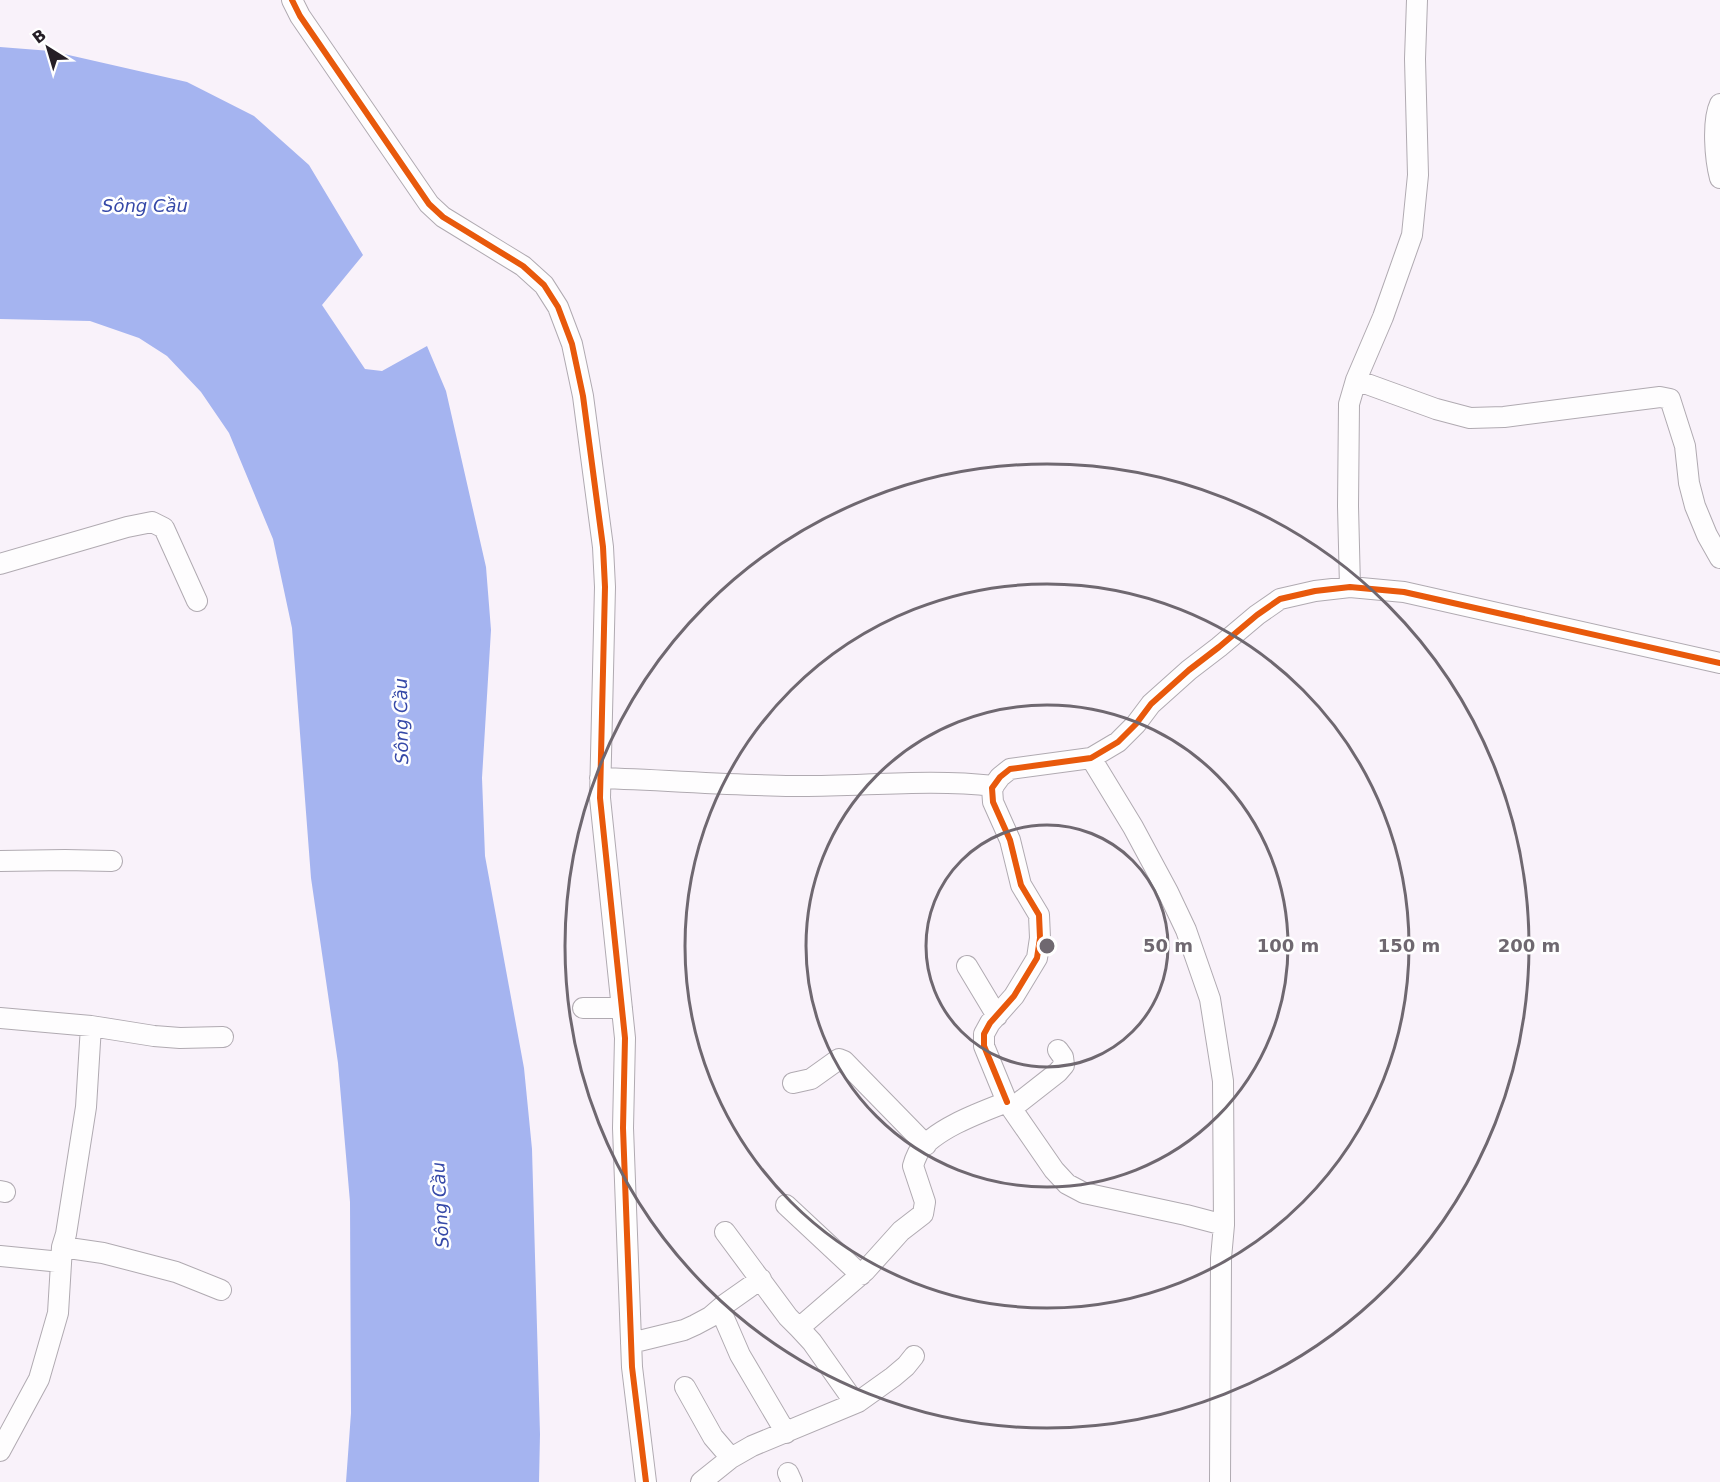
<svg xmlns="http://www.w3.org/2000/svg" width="1720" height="1482" font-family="'DejaVu Sans',sans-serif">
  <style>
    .water { fill: #a5b4f0 }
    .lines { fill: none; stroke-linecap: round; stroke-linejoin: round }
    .minor-casing { stroke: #b0aab1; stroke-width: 22 }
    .minor { stroke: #fefdfe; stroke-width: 20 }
    .cycleway-casing { stroke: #fff; stroke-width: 10 }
    .cycleway { stroke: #e8590c; stroke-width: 6 }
    .ring { fill: none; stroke: #6f6870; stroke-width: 3 }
    .labels { text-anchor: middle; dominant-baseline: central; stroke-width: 5; stroke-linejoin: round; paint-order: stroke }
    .water-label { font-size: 18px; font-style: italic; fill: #3649a8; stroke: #fff }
    .centre { fill: #6f6870; stroke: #fff; stroke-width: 3 }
    .ring-label { font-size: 18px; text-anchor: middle; font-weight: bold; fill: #6f6870; stroke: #fff; stroke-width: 5; stroke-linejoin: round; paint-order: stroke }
  </style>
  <rect width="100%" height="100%" fill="#f9f2fa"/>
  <!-- water -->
  <path class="water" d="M0 47 51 51 187 82 254 116 309 165 363 255 322 305 365 369 382 371 427 346 446 391 486 567 491 630 482 778 485 856 524 1068 532 1149 540 1434 539 1482H346L351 1413 350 1202 338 1063 311 878 292 628 273 539 229 433 201 392 167 356 139 338 90 321 0 319Z"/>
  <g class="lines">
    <!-- minor casing -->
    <g class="minor-casing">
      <path id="minor" d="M292 0 300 16 429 204 443 217 523 266 544 285 558 307 572 344 583 396 603 547 605 587 600 798 625 1038 623 1128 632 1367 646 1482
        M1720 104C1712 121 1715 159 1720 178
        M1356 380 1436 409 1470 418 1504 417 1660 397 1670 399 1685 446 1689 483 1695 506 1707 535 1720 558
        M0 564 127 527 152 522 164 528 197 601
        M1350 587 1348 506 1349 404 1356 380 1383 317 1412 235 1418 175 1415 59 1417 0
        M1091 758 1133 827 1168 892 1186 930 1210 999 1223 1081 1224 1225
        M600 778C664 780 728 785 793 786 859 787 927 778 994 786
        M0 861 65 860 112 861
        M967 966 997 1016
        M583 1008H622
        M0 1018 91 1026 154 1036 180 1038 223 1037
        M793 1083 811 1079 839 1059 844 1061 926 1145
        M1007 1102 984 1046V1034L990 1023 1014 996 1037 958 1040 938 1039 915 1021 885 1010 840 993 802 992 788 1000 777 1010 769 1091 758 1118 742 1136 724 1151 704 1189 670 1219 647 1257 615 1280 599 1315 591 1350 587 1404 592 1720 663
        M1012 1108 1058 1072 1064 1065 1063 1057 1058 1050
        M0 1191 5 1192
        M786 1205 861 1275
        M725 1232 788 1317 799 1328
        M62 1247 103 1253 176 1272 221 1290
        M0 1256 61 1262
        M724 1318 740 1355 786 1433
        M631 1343 684 1330 695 1325 710 1317 724 1305 761 1279
        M685 1387 713 1437 731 1458
        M855 1403 812 1342 799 1328 865 1271 901 1231 923 1214 925 1202 913 1166C914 1162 916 1157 918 1153 934 1129 981 1112 1007 1102L1054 1170 1067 1184 1084 1193 1186 1215 1224 1225 1221 1258 1220 1482
        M0 1451 39 1379 58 1313 62 1247 66 1234 86 1107 91 1026
        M788 1473 792 1482
        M701 1482 731 1458 752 1446 858 1402 893 1377 906 1366 914 1356"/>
    </g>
    <!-- minor -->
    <use href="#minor" class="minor"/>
    <!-- cycleway casing -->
    <g class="cycleway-casing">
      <path id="cycleway" d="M292 0 300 16 429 204 443 217 523 266 544 285 558 307 572 344 583 396 603 547 605 587 600 798 625 1038 623 1128 632 1367 646 1482
        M1007 1102 984 1046V1034L990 1023 1014 996 1037 958 1040 938 1039 915 1021 885 1010 840 993 802 992 788 1000 777 1010 769 1091 758 1118 742 1136 724 1151 704 1189 670 1219 647 1257 615 1280 599 1315 591 1350 587 1404 592 1720 663"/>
    </g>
    <!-- cycleway -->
    <use href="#cycleway" class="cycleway"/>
  </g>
  <!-- distance rings -->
  <g class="ring">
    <circle cx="1047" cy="946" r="121"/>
    <circle cx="1047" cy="946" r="241"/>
    <circle cx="1047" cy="946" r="362"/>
    <circle cx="1047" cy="946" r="482"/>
  </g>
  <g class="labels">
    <!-- water labels -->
    <g class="water-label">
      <text x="145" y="205">Sông Cầu</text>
      <text transform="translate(401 721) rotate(-91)">Sông Cầu</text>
      <text transform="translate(440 1205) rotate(-93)">Sông Cầu</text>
    </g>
  </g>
  <circle cx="1047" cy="946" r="9" class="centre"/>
  <g class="ring-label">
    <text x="1168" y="952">50 m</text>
    <text x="1288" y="952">100 m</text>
    <text x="1409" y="952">150 m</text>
    <text x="1529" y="952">200 m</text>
  </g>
  <!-- north arrow -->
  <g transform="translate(48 48) rotate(323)" stroke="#ffffff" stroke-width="4.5" paint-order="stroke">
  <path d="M0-4.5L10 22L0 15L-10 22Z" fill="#251e26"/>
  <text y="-9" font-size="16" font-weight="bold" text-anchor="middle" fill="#251e26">B</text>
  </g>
</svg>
